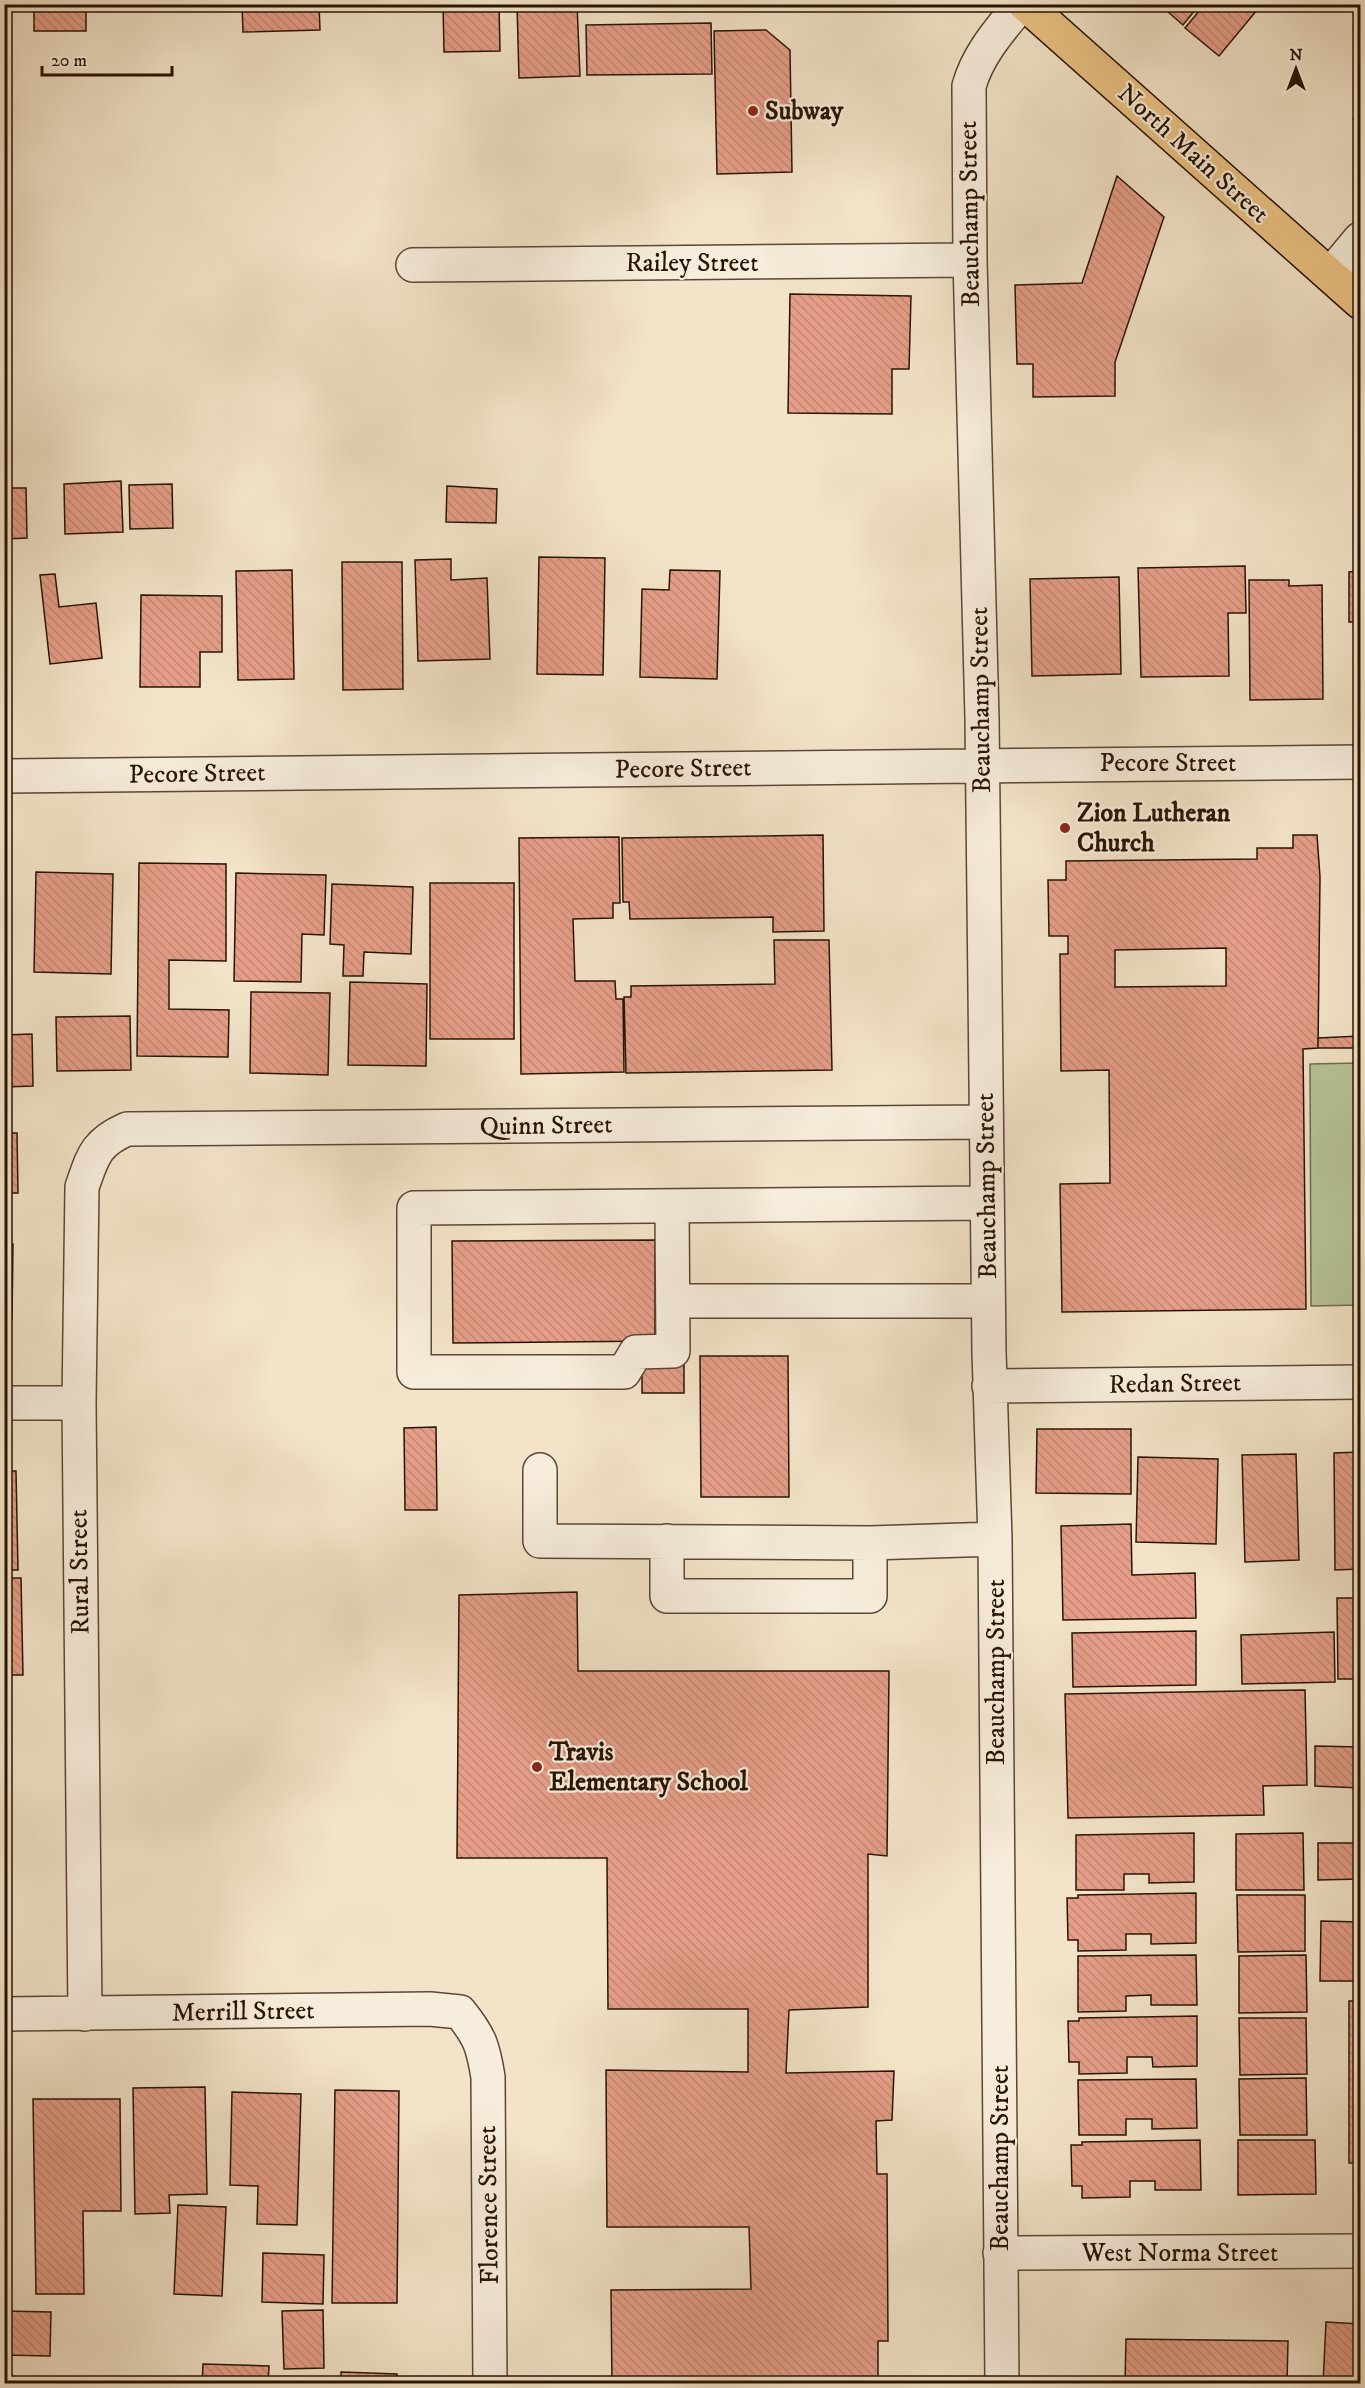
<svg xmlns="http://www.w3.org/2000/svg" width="1365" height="2388" font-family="'IM FELL DW Pica',serif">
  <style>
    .green { fill: #b7c599; stroke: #706c4e; stroke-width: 1.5 }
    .building { fill: url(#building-back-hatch); stroke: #281304; stroke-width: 1.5; fill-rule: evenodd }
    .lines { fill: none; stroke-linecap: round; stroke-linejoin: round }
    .minor-casing { stroke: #5b4735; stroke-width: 36 }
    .major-casing { stroke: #281304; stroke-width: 36 }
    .minor { stroke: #f7eddc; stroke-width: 33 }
    .major { stroke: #eac284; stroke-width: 33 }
    .poi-dot { fill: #8f2418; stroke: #f7eddc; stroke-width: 2 }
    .labels { text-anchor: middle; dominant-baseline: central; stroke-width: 4.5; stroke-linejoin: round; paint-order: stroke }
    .poi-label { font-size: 26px; font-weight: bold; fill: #281304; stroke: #f7eddc; text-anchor: start }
    .street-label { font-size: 26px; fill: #281304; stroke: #f7eddc }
  </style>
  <defs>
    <pattern id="building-back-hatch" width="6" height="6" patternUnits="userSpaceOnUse" patternTransform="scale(1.5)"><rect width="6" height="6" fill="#e69e88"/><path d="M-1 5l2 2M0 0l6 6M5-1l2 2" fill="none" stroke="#c58774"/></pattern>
  </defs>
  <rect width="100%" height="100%" fill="#f3e4c9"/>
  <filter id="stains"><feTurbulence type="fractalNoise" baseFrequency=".00333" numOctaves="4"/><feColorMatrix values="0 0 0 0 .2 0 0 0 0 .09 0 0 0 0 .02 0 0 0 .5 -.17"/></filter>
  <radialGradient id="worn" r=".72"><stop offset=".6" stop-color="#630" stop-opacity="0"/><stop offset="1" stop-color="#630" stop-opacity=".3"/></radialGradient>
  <!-- green -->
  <path class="green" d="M1360 1063V1305L1311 1306 1310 1064Z"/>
  <!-- building -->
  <path class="building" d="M34 4H86V31H34Z
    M242 4H319L320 30 243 32Z
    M443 4H499L500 51 444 52Z
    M517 4H577L580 76 519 78Z
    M1159 4H1200L1183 25Z
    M1205 4H1262L1219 56 1185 28Z
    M711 23 712 74 587 75 586 25Z
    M766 30 790 50 792 172 717 174 714 31Z
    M1360 110V125L1353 119Z
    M1117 176 1164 217 1115 362V396L1033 397V364H1017L1015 285 1082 283Z
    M790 294 911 296 909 369H892V414L788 413Z
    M121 481 123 532 65 534 64 484Z
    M172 484 173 528 130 529 129 485Z
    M447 486 497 489 496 523 446 522Z
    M4 488H26L27 538 4 539Z
    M539 557 605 558 603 675 537 674Z
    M451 559V580L487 578 490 659 418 661 415 560Z
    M342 562H402L403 689 343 690Z
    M1245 566 1246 613H1228L1229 676 1141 677 1138 568Z
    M292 570 294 679 238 680 236 571Z
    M670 570 720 571 717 679 640 677 642 589 669 590Z
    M1360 571V646V622H1349V572Z
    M55 574 59 607 96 603 102 658 50 664 40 575Z
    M1119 577 1121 674 1032 676 1030 579Z
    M1249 580H1289V586L1322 585 1323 699 1250 700Z
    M141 595 222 596V652H200V687H140Z
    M823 835 824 931 773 932V917L630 919 629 902H623L622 838Z
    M1293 835H1317L1320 877 1318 1048 1303 1049 1306 1309 1062 1312 1060 1184 1110 1183 1109 1070 1061 1071 1060 954H1068V936H1049L1048 880H1066V861L1257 859V848H1293ZM1226 948V986L1115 987V950Z
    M619 837 620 903H613V918L573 919 575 981H615L616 999H623L624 1072 521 1074 519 838Z
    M139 863 226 864V961L169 960V1009L229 1010 228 1057 137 1056Z
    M36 872 113 874 111 974 34 972Z
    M236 873 326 875 324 935 302 934 301 982 234 981Z
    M430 883H514V1039H430Z
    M332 884 413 887 411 954 364 952 363 976H343L344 945 330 944Z
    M774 940H829L832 1070 626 1073 624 997H631V986L775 984Z
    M350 982 427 984 426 1066 348 1065Z
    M251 992 330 993 328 1075 250 1073Z
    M130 1016 131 1070 57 1071 56 1017Z
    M32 1034 33 1086 4 1087V1035Z
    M1360 1036V1048H1318V1038Z
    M4 1133H17L18 1193H4Z
    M655 1240V1341L453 1343 452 1241Z
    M4 1244H13L12 1320H4Z
    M700 1356H788L789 1497H701Z
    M642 1361H684V1393H642Z
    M436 1427 437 1510H405L404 1428Z
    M1037 1429H1131V1494L1036 1493Z
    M1360 1452V1569L1335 1570 1334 1453Z
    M1296 1454 1299 1560 1245 1562 1242 1455Z
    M1138 1457 1218 1459 1216 1544 1136 1542Z
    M4 1471H16L18 1570H4Z
    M1131 1524 1132 1575 1195 1573 1196 1618 1063 1620 1061 1526Z
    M4 1578H21L23 1675H4Z
    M577 1592 578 1671H889L887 1856 868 1854V2007L789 2010 786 2073 894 2071 892 2120 876 2121 877 2174H887L888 2341H878V2384H612L611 2290 751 2289 749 2227H607L606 2070 748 2072V2009H608L607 1858H457L459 1595Z
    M1337 1598H1360V1679H1338Z
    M1196 1631V1685L1073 1687 1072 1633Z
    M1334 1632 1335 1682 1242 1684 1241 1635Z
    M1305 1690 1307 1785 1263 1786 1264 1815 1068 1818 1065 1694Z
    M1315 1746 1360 1747V1788L1315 1786Z
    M1194 1833V1882L1149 1883V1874H1124V1890H1076V1835Z
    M1303 1833 1304 1890H1236V1834Z
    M1318 1843H1360V1879L1318 1880Z
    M1196 1893V1943L1151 1944V1934H1126V1950L1078 1951V1940H1068L1067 1898H1078V1895Z
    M1237 1895H1305V1951L1238 1952Z
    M1321 1921 1360 1922V1981H1320Z
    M1196 1955 1197 2005H1151V1995L1126 1996V2011L1078 2012V1956Z
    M1306 1955 1307 2012 1239 2013V1956Z
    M1349 2001H1360V2163H1349Z
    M1197 2016V2066L1153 2067 1152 2057H1127V2073L1079 2074V2062H1069L1068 2021H1079V2018Z
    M1239 2018H1306L1307 2074 1240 2075Z
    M1306 2078 1307 2135H1240L1239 2079Z
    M1196 2079 1197 2128 1152 2129V2119H1126V2135H1079L1078 2080Z
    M205 2087 207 2194 169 2195 170 2213 135 2214 133 2088Z
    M335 2090 399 2091 397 2303H332Z
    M232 2092 301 2094 297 2225 257 2224 258 2186 230 2185Z
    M33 2099H120L121 2211H83L84 2294H36Z
    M1200 2140 1201 2190H1155V2181H1130V2197L1082 2198V2186H1072L1071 2145H1082V2142Z
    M1238 2140H1315L1316 2194 1238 2195Z
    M178 2205 226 2207 222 2296 174 2294Z
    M263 2253 324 2255 323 2304 262 2302Z
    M323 2310 324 2368 284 2369 282 2311Z
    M4 2311 51 2312 50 2356 4 2355Z
    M1326 2322 1360 2324V2384H1323Z
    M1126 2339 1288 2341 1287 2384H1125Z
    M203 2364 269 2366 268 2384H202Z
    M341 2372 397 2374V2384H341Z
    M4 2374H12L13 2384H4Z
    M139 2377V2384H93V2378Z"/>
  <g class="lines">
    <!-- minor casing -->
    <g class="minor-casing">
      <path id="minor" d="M413 265 970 260
        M1330 275 1360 239
        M4 776 1360 762
        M672 1206 673 1351 636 1352 624 1372H414V1208L987 1203
        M673 1301H988
        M989 1386 1360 1382
        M4 1403H79
        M540 1470V1541L870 1543 995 1539
        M667 1541V1596H870V1543
        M4 2014 430 2009 460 2012C480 2037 483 2046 488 2077L490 2384
        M85 2014 79 1403 82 1187C93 1156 95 1143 127 1129L986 1122
        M1000 2253 1360 2251
        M1002 2384 995 1539 989 1352 982 718 970 260 969 86C978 54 1000 30 1021 4"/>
    </g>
    <!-- major casing -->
    <g class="major-casing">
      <path id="major" d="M1025 4 1360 302"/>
    </g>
    <!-- minor -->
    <use href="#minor" class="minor"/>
    <!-- major -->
    <use href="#major" class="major"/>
  </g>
  <!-- markers -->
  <g class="poi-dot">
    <circle cx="753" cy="111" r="6"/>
    <circle cx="1065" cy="828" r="6"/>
    <circle cx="537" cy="1767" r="6"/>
  </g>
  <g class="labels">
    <!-- poi labels -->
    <g class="poi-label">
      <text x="765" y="111">Subway</text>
      <text x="1077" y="813">Zion Lutheran<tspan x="1077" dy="30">Church</tspan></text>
      <text x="549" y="1752">Travis<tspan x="549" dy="30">Elementary School</tspan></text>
    </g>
    <!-- street labels -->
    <g class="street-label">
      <text transform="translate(1193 154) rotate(42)">North Main Street</text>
      <text transform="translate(970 214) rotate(-91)">Beauchamp Street</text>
      <text x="692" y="263">Railey Street</text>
      <text transform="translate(981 700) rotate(-91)">Beauchamp Street</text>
      <text x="1168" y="763">Pecore Street</text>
      <text transform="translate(683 769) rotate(-1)">Pecore Street</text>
      <text transform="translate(197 774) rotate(-1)">Pecore Street</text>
      <text transform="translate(546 1126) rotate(-1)">Quinn Street</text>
      <text transform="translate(987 1186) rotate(-91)">Beauchamp Street</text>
      <text transform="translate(1175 1384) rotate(-1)">Redan Street</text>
      <text transform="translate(80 1572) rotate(-91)">Rural Street</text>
      <text transform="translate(996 1672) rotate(-90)">Beauchamp Street</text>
      <text transform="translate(243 2012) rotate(-1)">Merrill Street</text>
      <text transform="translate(1000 2158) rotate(-90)">Beauchamp Street</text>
      <text transform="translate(489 2205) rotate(-91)">Florence Street</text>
      <text x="1180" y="2253">West Norma Street</text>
    </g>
  </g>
  <!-- margin -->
  <rect width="1365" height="2388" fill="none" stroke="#f3e4c9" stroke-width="24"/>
  <rect x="6" y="6" width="1353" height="2376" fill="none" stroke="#281304" stroke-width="3"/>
  <rect x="12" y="12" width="1341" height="2364" fill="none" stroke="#281304" stroke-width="1.5"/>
  <!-- north arrow -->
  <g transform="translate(1296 69)" stroke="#f7eddc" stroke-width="4.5" paint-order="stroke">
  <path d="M0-4.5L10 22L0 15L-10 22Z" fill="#281304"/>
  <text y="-9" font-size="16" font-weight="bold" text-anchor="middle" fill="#281304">N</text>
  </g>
  <!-- scale -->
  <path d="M42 66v9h130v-9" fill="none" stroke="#281304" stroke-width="3"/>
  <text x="51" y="66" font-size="18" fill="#281304" stroke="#f7eddc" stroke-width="4.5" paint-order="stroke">20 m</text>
  <rect width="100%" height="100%" filter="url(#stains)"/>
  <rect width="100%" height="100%" fill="url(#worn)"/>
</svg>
